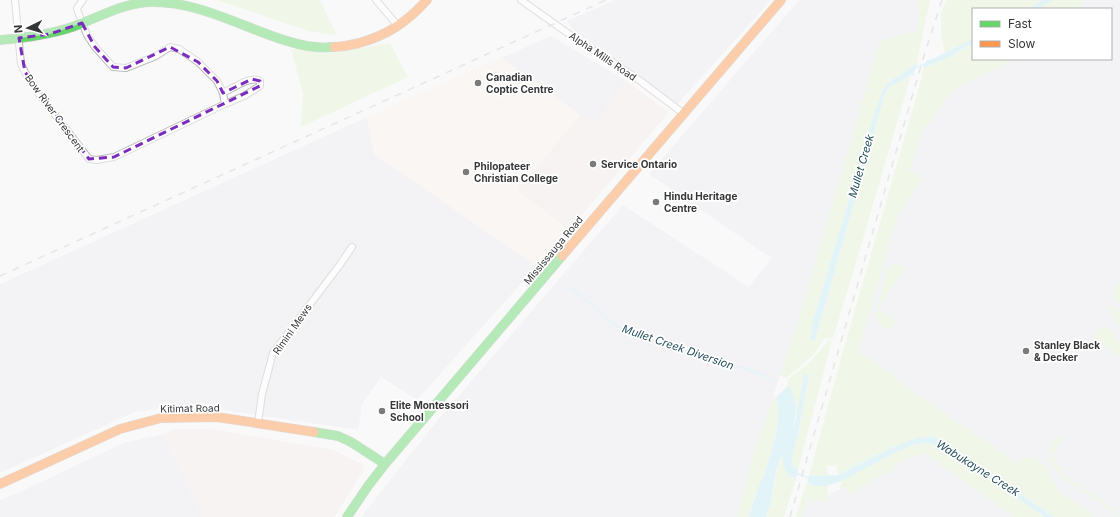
<svg xmlns="http://www.w3.org/2000/svg" width="1120" height="517" font-family="Inter,sans-serif">
  <style>
    .commercial { fill: #f2eae9 }
    .built { fill: #eaecf1 }
    .education { fill: #fbf2ec }
    .green { fill: #e4f4d5 }
    .water { fill: #c7edf9 }
    .lines { fill: none; stroke-linecap: round; stroke-linejoin: round }
    .stream { stroke: #c7edf9; stroke-width: 1.5 }
    .street-casing { stroke: #bbbbbc; stroke-width: 8 }
    .fast-casing { stroke: #bbbbbc; stroke-width: 10 }
    .slow-casing { stroke: #bbbbbc; stroke-width: 10 }
    .street { stroke: #fefefe; stroke-width: 6 }
    .fast { stroke: #63d668; stroke-width: 9 }
    .slow { stroke: #ff974d; stroke-width: 9 }
    .rail { stroke: #ceced0; stroke-width: 1.5; stroke-dasharray: 7 7; stroke-linecap: butt }
    .marked { fill: none; stroke: #7b2cbf; stroke-width: 3; stroke-dasharray: 8 5; stroke-linejoin: round }
    .poi-dot { fill: #7a7a7b; stroke: #fff; stroke-width: 1.5 }
    .labels { text-anchor: middle; dominant-baseline: central; stroke-width: 3.5; stroke-linejoin: round; paint-order: stroke }
    .street-label { font-size: 10px; fill: #353637; stroke: #fff }
    .poi-label { font-size: 10px; font-weight: bold; fill: #353637; stroke: #fff; text-anchor: start }
    .water-label { font-size: 11px; font-style: italic; fill: #26515d; stroke: #fff }
  </style>
  <rect width="100%" height="100%" fill="#f9f9fa"/>
  <!-- commercial -->
  <path class="commercial" d="M625 80 669 112 569 230 517 190 580 115 595 123Z
    M174 429H211L334 450 363 465 364 470 334 517H202L164 434Z"/>
  <!-- built -->
  <path class="built" d="M615 0H771L675 107 586 46 567 21Z
    M799 0H918L919 15 917 31 797 325 755 450 737 517H361L436 422 623 205 749 287 771 258 649 174Z
    M1052 0H1120V517H1083L848 357 928 82 973 59H1111V9H1038Z
    M551 36 625 80 595 123 580 115 517 190 569 230 417 400 381 377 362 404 358 430 187 405 135 412 0 473V284L367 117Z
    M164 434 202 517H0V500L24 490 123 443Z
    M925 453 1014 517H802L808 498 828 500 829 493 847 487 848 495 896 463Z"/>
  <!-- education -->
  <path class="education" d="M502 58 580 115 517 190 569 230 536 266 374 154 367 117Z"/>
  <!-- green -->
  <path class="green" d="M218 0H320L337 35 307 31Z
    M918 0H930L917 63 888 83 883 90 874 115 812 324 815 341 820 322 827 299 885 93 890 87 911 75 856 263 833 338H825L814 354 788 377 784 378 780 376 797 325 880 41 917 31 919 15Z
    M946 0H1042L1028 9H973V39L945 53 941 34V14Z
    M1052 0H1085L1078 9H1038Z
    M390 43 408 77 301 127 303 94 291 49 329 53Z
    M973 43V59H1015L958 87 950 93 947 97 920 136 917 146 910 170 923 179 897 218 858 351 892 374 904 386 1018 463C1026 452 1037 457 1045 467 1050 473 1052 481 1057 487 1058 490 1061 492 1063 494L1097 517H1054L950 445 916 438 891 448 838 475 836 465 827 466 828 476H816L809 475 839 365 921 80 923 68 951 56 965 47Z
    M894 264H899L906 268 878 309 896 321 890 328 885 329 879 324 876 313 888 269 890 267Z
    M1120 280V303L1114 298C1111 291 1116 286 1120 280Z
    M1108 304 1120 312V328L1107 306Z
    M1102 328H1109L1112 331 1120 347V357L1093 339 1098 331Z
    M828 341H832L798 470 793 466 792 458 798 435 809 376 804 375 797 417H796V407L787 380 811 361Z
    M774 395C786 405 770 459 765 473 763 478 760 482 758 487 754 497 752 507 749 517H737L755 450Z
    M1058 435 1063 438 1051 456 1056 459 1058 465 1064 469 1061 473 1120 513V517L1063 478C1057 473 1048 461 1049 453 1050 447 1055 440 1058 435Z
    M924 443 933 444 944 449 1045 517H1014L925 453 896 463 894 469 848 495 847 487 840 489 839 485 842 484 841 481C868 468 894 448 924 443Z
    M784 454 791 477 796 479 784 517H766C769 510 771 502 773 495 776 482 775 465 784 454Z
    M807 483 816 486 828 485V500L814 502 808 498 802 517H796L805 487Z"/>
  <!-- water -->
  <path class="water" d="M1042 0H1052L1038 9H1028Z
    M973 39V43L965 47 951 56 923 68C925 61 927 60 933 59Z
    M917 63 913 76 911 75 890 87 885 93 827 299 820 322 815 341 810 340 812 324 874 115 883 90 888 83Z
    M804 374 809 376 798 435 792 458 793 466 798 470 796 479C783 473 783 467 783 454 776 465 775 479 773 492 772 500 769 509 766 517H749L758 487 765 473 774 442 778 422V405L776 397 789 385 794 397 796 407 794 429Z
    M935 437 950 445 1054 517H1045L944 449 933 444 924 443 913 445 895 453 841 481 827 486H816L807 483 809 475 816 476 838 475 891 448 916 438Z"/>
  <g class="lines">
    <!-- stream -->
    <path class="stream" d="M915 68 924 64
      M570 287 618 327 630 333 764 375 773 381
      M796 473 809 478"/>
    <!-- street casing -->
    <g class="street-casing">
      <path id="street" d="M15 0 21 64 25 72 38 93 89 159 97 160 114 157 225 104 244 96 260 86V81C251 75 233 88 223 93L225 104
        M83 0 77 8 78 12 87 35 95 47 113 67 126 68 156 56 170 47 179 49 198 62 217 81 223 93
        M376 0 398 26
        M521 0 586 46 605 57 639 80 684 114
        M258 423 262 394 273 353 339 266 352 247"/>
    </g>
    <!-- fast casing -->
    <g class="fast-casing">
      <path id="fast" d="M0 40C24 38 48 35 72 27 98 18 124 2 153 2 195 2 233 22 272 36 286 41 301 46 316 47 322 48 328 47 334 47
        M314 432 338 436 351 442 385 464
        M347 517 368 486 385 464 562 256"/>
    </g>
    <!-- slow casing -->
    <g class="slow-casing">
      <path id="slow" d="M334 47C343 47 350 45 359 43 388 35 407 22 427 0
        M562 256 781 0
        M0 484 120 429 161 418 217 417 314 432"/>
    </g>
    <!-- street -->
    <use href="#street" class="street"/>
    <!-- fast -->
    <use href="#fast" class="fast"/>
    <!-- slow -->
    <use href="#slow" class="slow"/>
    <!-- rail -->
    <path class="rail" d="M0 276 606 0
      M790 517 923 59 942 0"/>
  </g>
  <!-- marked area -->
  <path d="M0 0H1120V517H0ZM82 23 95 47 113 67 126 68 170 47 198 62 217 81 223 93 252 79 260 81V86L114 157 89 159 25 72 19 38 50 34Z" fill="#f9f9fa" fill-opacity=".55" fill-rule="evenodd"/>
  <path class="marked" d="M82 23 95 47 113 67 126 68 170 47 198 62 217 81 223 93 252 79 260 81V86L114 157 89 159 25 72 19 38 50 34Z"/>
  <!-- markers -->
  <g class="poi-dot">
    <circle cx="478" cy="83" r="4"/>
    <circle cx="593" cy="164" r="4"/>
    <circle cx="466" cy="172" r="4"/>
    <circle cx="656" cy="202" r="4"/>
    <circle cx="1026" cy="351" r="4"/>
    <circle cx="382" cy="411" r="4"/>
  </g>
  <g class="labels">
    <!-- street labels -->
    <g class="street-label">
      <text transform="translate(603 56) rotate(34)">Alpha Mills Road</text>
      <text transform="translate(55 113) rotate(54)">Bow River Crescent</text>
      <text transform="translate(553 250) rotate(-50)">Mississauga Road</text>
      <text transform="translate(292 329) rotate(-55)">Rimini Mews</text>
      <text transform="translate(190 408) rotate(-1)">Kitimat Road</text>
    </g>
    <!-- poi labels -->
    <g class="poi-label">
      <text x="486" y="77">Canadian<tspan x="486" dy="12">Coptic Centre</tspan></text>
      <text x="601" y="164">Service Ontario</text>
      <text x="474" y="166">Philopateer<tspan x="474" dy="12">Christian College</tspan></text>
      <text x="664" y="196">Hindu Heritage<tspan x="664" dy="12">Centre</tspan></text>
      <text x="1034" y="345">Stanley Black<tspan x="1034" dy="12">&amp; Decker</tspan></text>
      <text x="390" y="405">Elite Montessori<tspan x="390" dy="12">School</tspan></text>
    </g>
    <!-- water labels -->
    <g class="water-label">
      <text transform="translate(861 166) rotate(-74)">Mullet Creek</text>
      <text transform="translate(678 347) rotate(19)">Mullet Creek Diversion</text>
      <text transform="translate(978 468) rotate(32)">Wabukayne Creek</text>
    </g>
  </g>
  <!-- legend -->
  <rect x="972" y="8" width="140" height="52" fill="#ffffff" stroke="#aeafaf"/>
  <rect x="980" y="21" width="20" height="6" fill="#63d668" stroke="#aeafaf"/>
  <text x="1008" y="28" font-size="12" fill="#353637">Fast</text>
  <rect x="980" y="41" width="20" height="6" fill="#ff974d" stroke="#aeafaf"/>
  <text x="1008" y="48" font-size="12" fill="#353637">Slow</text>
  <!-- north arrow -->
  <g transform="translate(28 28) rotate(265)" stroke="#ffffff" stroke-width="3" paint-order="stroke">
  <path d="M0-3L7 15L0 10L-7 15Z" fill="#353637"/>
  <text y="-6" font-size="11" font-weight="bold" text-anchor="middle" fill="#353637">N</text>
  </g>
</svg>
